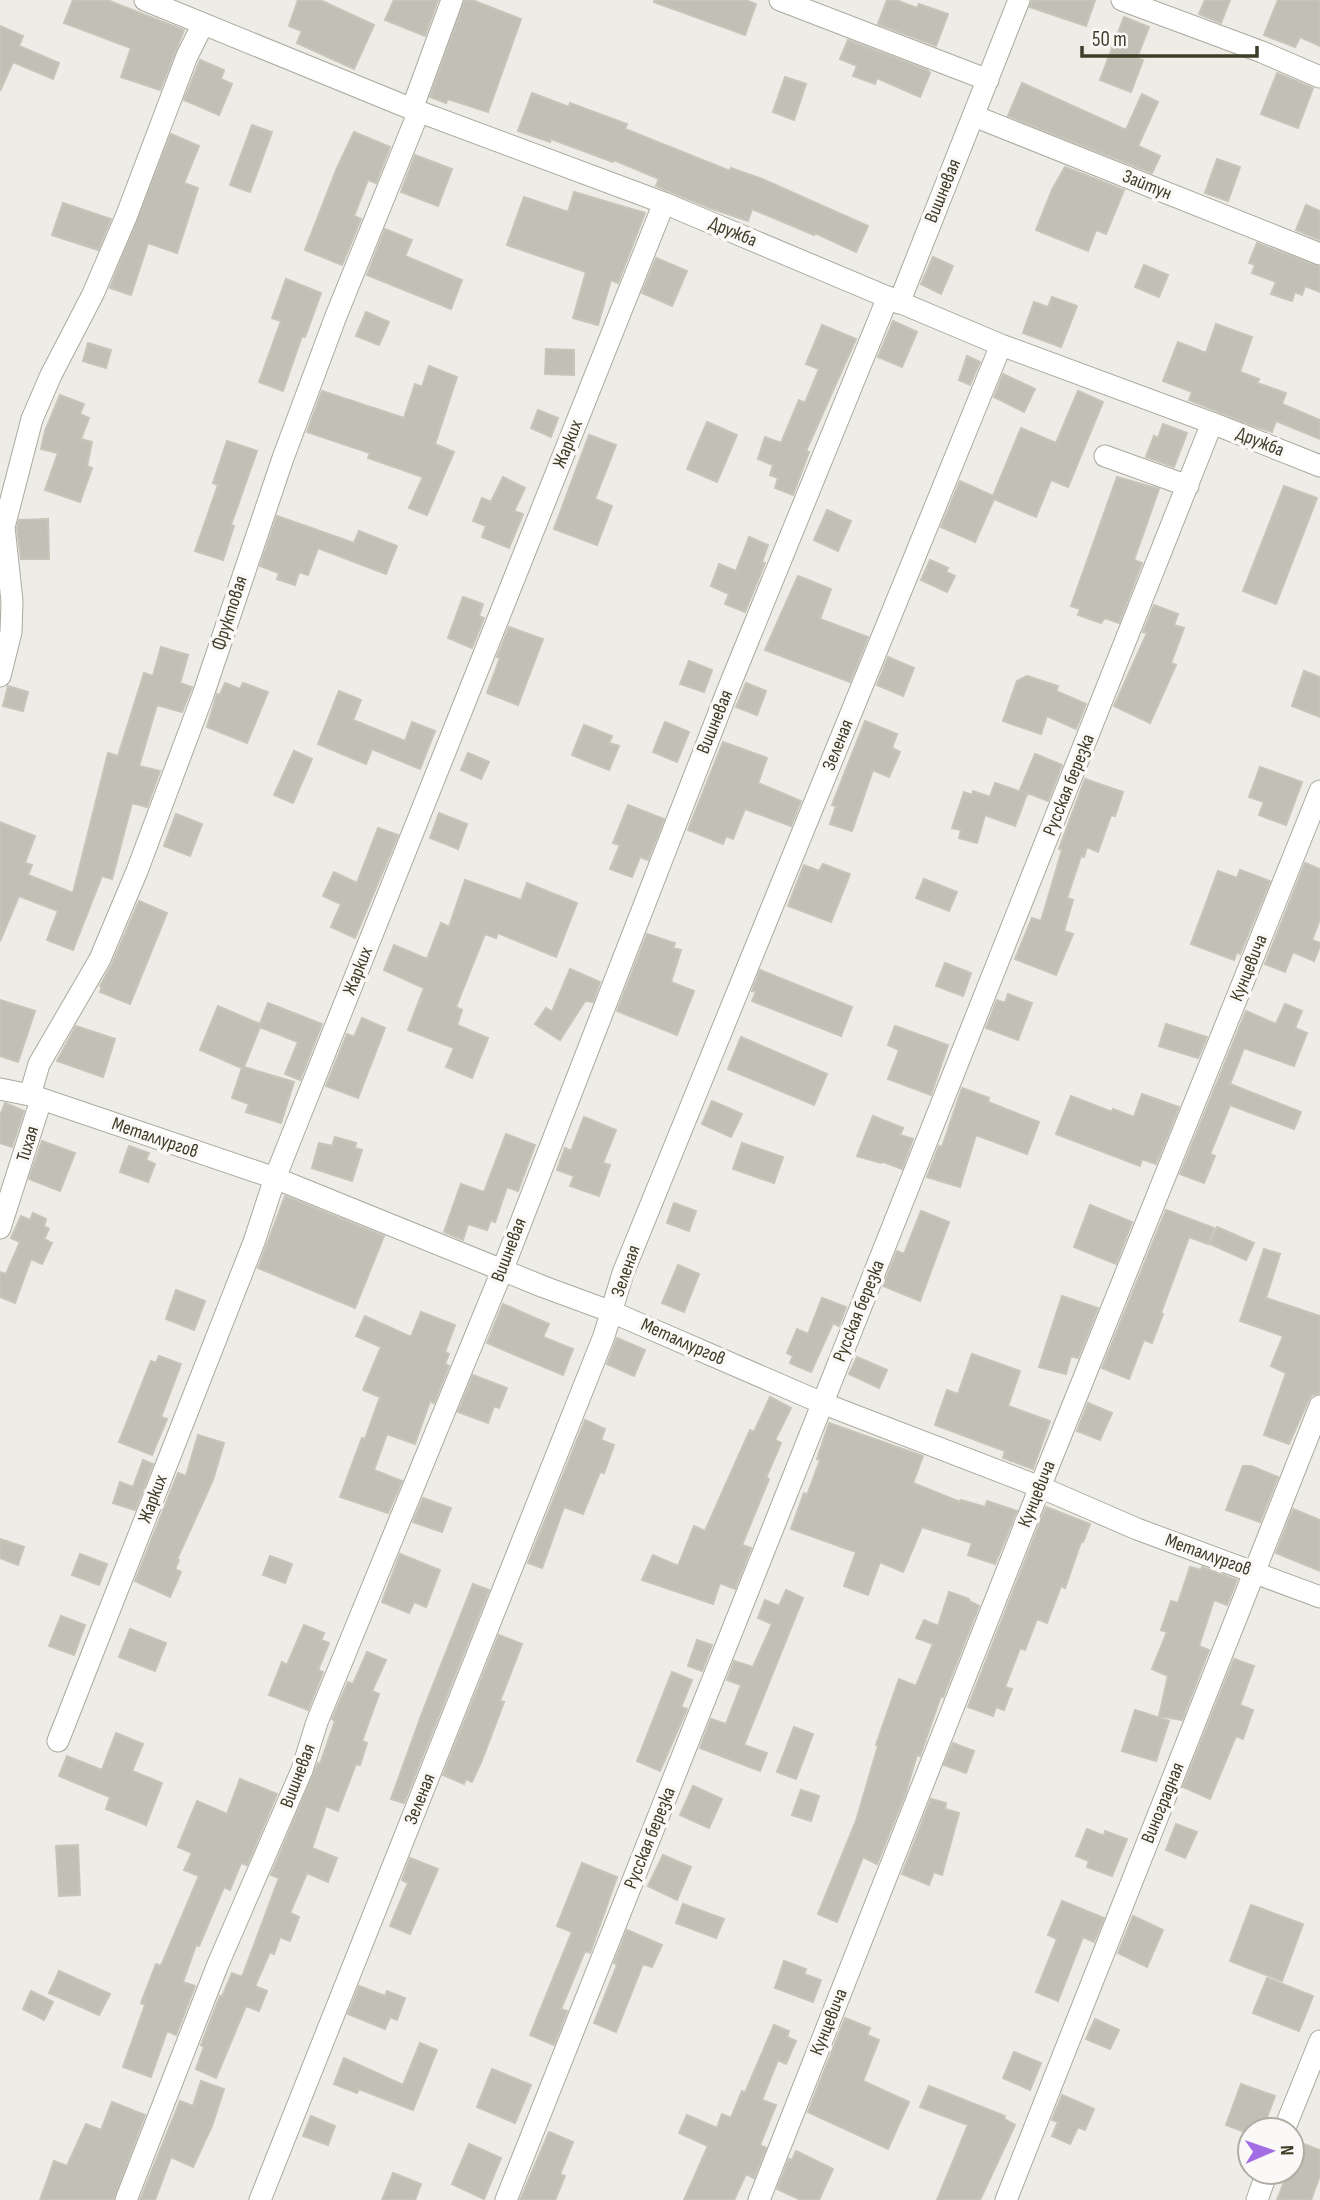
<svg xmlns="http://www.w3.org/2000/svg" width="1320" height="2200" font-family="'Sofia Sans Condensed',sans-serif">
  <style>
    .building { fill: #c2bfb6; stroke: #c7c4b9; stroke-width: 2 }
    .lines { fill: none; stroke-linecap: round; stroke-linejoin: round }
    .minor-casing { stroke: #aaaa9d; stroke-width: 23 }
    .minor { stroke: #fff; stroke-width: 21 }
    .labels { text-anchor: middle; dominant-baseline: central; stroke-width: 7; stroke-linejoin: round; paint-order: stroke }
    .street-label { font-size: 19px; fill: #3e3d27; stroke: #faf9f7 }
  </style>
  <rect width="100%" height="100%" fill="#edece6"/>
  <!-- building -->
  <path class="building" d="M73 0H107L184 30 160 90 121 77 131 48 64 23Z
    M298 0H320L374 25 354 69 297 43 302 31 289 26Z
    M394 0H438L425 36 385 20Z
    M465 0H472L521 19 488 112 448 99 446 103 430 97Z
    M654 0H745L756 4 745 35 654 2Z
    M887 0H896L917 8 919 4 948 14 936 46 878 24Z
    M1032 0H1095L1086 26 1030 7Z
    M1205 0H1230L1221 23 1199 14Z
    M1278 0H1320V46L1300 37 1295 47 1264 35Z
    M1124 17 1149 27 1137 58 1143 60 1131 92 1100 80Z
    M0 26 23 36 19 46 59 63 53 79 13 62 0 91Z
    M848 40 927 70 930 73 920 97 877 78 875 84 853 76 857 66 840 59Z
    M200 60 224 70 221 79 232 84 219 115 184 100Z
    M1277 73 1313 88 1298 128 1261 114Z
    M785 77 806 84 794 120 773 112Z
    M1022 83 1126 130 1142 94 1158 102 1138 146 1160 156 1152 173 1008 116Z
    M532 93 569 107 570 103 627 124 625 129 730 171 731 168 762 179 868 226 856 252 815 233 814 235 752 209 748 221 710 208 656 186 659 179 614 160 613 162 551 139 550 142 518 131Z
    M252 125 272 132 250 192 230 185Z
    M354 132 390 147 376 183 368 180 354 216 361 219 342 265 305 250 337 168Z
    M171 134 199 146 184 183 198 188 177 253 148 243 131 295 110 288Z
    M415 155 452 169 438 206 401 192Z
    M1217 159 1240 167 1228 201 1205 193Z
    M1065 167 1124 190 1106 234 1096 230 1088 251 1036 230 1052 190Z
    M574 192 645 213 618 283 611 280 598 325 573 318 586 272 507 245 524 197 568 212Z
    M63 203 111 219 98 250 52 235Z
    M1306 205 1320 211V240L1296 230Z
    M385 229 412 240 405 256 462 280 451 309 367 275Z
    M1257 243 1320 267V292L1305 286 1302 295 1295 292 1292 301 1271 294 1276 282 1252 273 1255 265 1249 263Z
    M933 257 953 266 941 294 921 284Z
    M656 258 687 271 672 306 642 293Z
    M1144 265 1168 275 1159 297 1135 287Z
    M286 279 321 293 305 337 302 336 283 391 259 382 281 321 272 318Z
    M1052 297 1077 306 1061 347 1023 333 1034 302 1048 307Z
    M366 312 389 322 379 345 356 336Z
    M893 321 917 332 902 367 878 357Z
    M1216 324 1252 337 1240 372 1259 379 1257 383 1286 393 1282 404 1320 420V439L1276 421 1272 432 1254 426 1189 400 1192 392 1163 381 1178 342 1206 353Z
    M822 325 856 339 806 451 809 452 793 495 775 488 778 478 770 475 773 465 758 459 765 437 781 443 799 400 805 403 819 369 806 364Z
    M88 343 111 350 106 368 83 361Z
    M546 349 574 350V375L545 374Z
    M967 356 980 362 970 385 959 380Z
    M429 366 457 377 435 444 454 452 427 515 409 508 423 477 368 458 370 453 307 432 322 391 404 418 415 384 422 387Z
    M1003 374 1035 389 1024 412 994 397Z
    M1078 391 1103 402 1068 487 1051 480 1036 517 994 499 975 542 941 527 960 481 993 496 1021 428 1056 443Z
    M60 395 84 404 80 414 89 418 81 439 92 442 87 466 92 468 80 502 45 490 58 453 41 449 45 431Z
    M538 410 558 418 551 437 531 428Z
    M707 422 737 435 717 482 687 469Z
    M1163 424 1187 433 1174 467 1146 457 1154 436 1158 438Z
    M589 435 616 445 595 499 612 506 597 545 554 529Z
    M227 441 257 451 231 525 234 526 223 560 195 551 218 485 213 483Z
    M503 477 525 488 514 511 523 514 509 548 482 537 486 526 473 521 482 498 491 502Z
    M1117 477 1159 489 1134 560 1142 563 1119 623 1105 618 1101 623 1078 615 1080 609 1071 606Z
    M1284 486 1317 498 1276 604 1243 591Z
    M827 510 851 521 838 551 814 540Z
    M277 516 354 543 359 531 397 546 386 574 318 548 308 575 299 572 295 585 277 579 279 573 260 566Z
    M48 519 49 559H21L17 528 19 520Z
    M749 537 768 545 762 562 765 563 745 612 725 604 729 594 711 586 719 564 736 571Z
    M930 560 948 568 946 572 955 576 947 592 921 580Z
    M798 576 831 589 820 619 868 637 850 682 765 650Z
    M463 597 483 604 479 616 484 618 472 648 448 638Z
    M1154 605 1178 614 1174 625 1184 628 1171 663 1176 665 1150 723 1114 706 1147 633 1143 632Z
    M509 627 543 639 518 705 487 693 500 658 497 657Z
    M161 647 188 655 180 683 192 687 182 712 157 705 139 766 160 771 147 807 132 803 112 879 102 876 73 950 47 940 58 911 19 896 0 941V822L35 836 25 863 32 865 28 875 73 893 108 753 118 756 144 673 153 676Z
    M888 657 914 668 903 696 877 685Z
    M689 661 712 670 704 692 680 684Z
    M1304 671 1320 677V717L1292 706Z
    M1027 676 1058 686 1056 691 1086 704 1076 729 1047 716 1041 734 1003 721 1017 681Z
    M225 683 240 689 243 683 268 692 247 743 207 727 217 694 220 695Z
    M746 683 766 691 757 715 736 707Z
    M8 686 28 692 23 711 3 706Z
    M339 691 361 700 353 720 405 741 412 722 435 731 420 769 372 749 366 764 318 744Z
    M865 721 897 734 892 748 900 752 889 777 873 770 852 831 830 824 836 806 832 805Z
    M665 722 689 732 677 762 653 752Z
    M584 725 612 736 609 743 619 746 609 770 572 755Z
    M723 742 767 758 758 783 801 801 791 826 745 809 733 839 726 836 723 844 688 830Z
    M294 751 312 759 293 803 274 795Z
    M468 753 489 762 481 779 461 770Z
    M1035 754 1062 765 1048 801 1020 790Z
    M1260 767 1302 782 1286 825 1259 815 1264 802 1249 797Z
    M1085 779 1123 792 1115 816 1111 815 1098 852 1087 847 1084 857 1081 856 1067 898 1073 900 1064 931 1073 934 1056 975 1015 959 1032 918 1041 921 1062 850 1059 849Z
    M995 783 1027 794 1015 826 985 815 977 843 959 838 961 830 952 828 964 792 972 795 973 791 990 797Z
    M628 805 664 819 648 860 640 857 632 877 610 869 620 845 613 843Z
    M439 813 467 824 458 849 430 838Z
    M176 814 202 824 190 856 164 846Z
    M378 828 398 835 355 938 331 927 341 904 323 896 334 872 357 883Z
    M1305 863 1320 869V919L1312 940 1320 943V946L1314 961 1293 952 1285 972 1265 964Z
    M823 864 850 874 831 922 788 906 804 865 819 871Z
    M1240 870 1270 881 1240 954 1237 952 1234 960 1191 944 1218 871 1237 878Z
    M924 879 957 892 949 911 916 898Z
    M465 880 521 900 527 883 577 903 556 957 498 933 496 938 485 934 456 1007 462 1010 457 1025 488 1038 472 1078 446 1067 454 1048 408 1030 424 988 384 970 394 945 427 959 441 923 449 927Z
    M139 901 167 913 130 1004 100 992 102 987 100 986 112 964Z
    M647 934 675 943 673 948 681 950 671 982 694 991 677 1035 617 1011Z
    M945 963 971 973 963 996 936 986Z
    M570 969 600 982 593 1002 585 1001 560 1040 535 1024 546 1008 552 1012Z
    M760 970 852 1007 841 1036 752 1001 756 992 752 991Z
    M1008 994 1032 1003 1018 1040 986 1028 997 1000 1005 1003Z
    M0 1000 35 1011 18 1062 0 1056Z
    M268 1003 322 1024 300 1080 285 1074 298 1042 260 1027 244 1067 294 1082 281 1123 246 1112 249 1104 232 1098 242 1068 200 1050 218 1006 260 1024Z
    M1285 1004 1302 1011 1295 1028 1307 1033 1294 1066 1244 1048 1230 1084 1301 1112 1294 1129 1230 1105 1210 1154 1215 1156 1204 1183 1180 1174 1246 1011 1276 1024Z
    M362 1018 385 1028 358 1098 326 1086 347 1034 354 1037Z
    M1166 1024 1207 1037 1198 1058 1159 1046Z
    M76 1026 115 1039 103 1077 57 1061Z
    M895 1026 948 1045 931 1095 888 1079 899 1050 888 1045Z
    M741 1037 827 1074 814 1105 728 1069Z
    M962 1088 989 1098 988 1102 1039 1122 1027 1154 976 1135 960 1187 927 1177 939 1146 942 1147Z
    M1142 1094 1179 1107 1156 1164 1142 1159 1140 1166 1056 1134 1071 1096 1112 1112 1113 1109 1134 1117Z
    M712 1101 742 1114 731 1137 702 1124Z
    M5 1103 24 1111 12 1147 0 1143V1116Z
    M873 1116 903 1128 900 1135 913 1139 902 1169 881 1161V1163L857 1156Z
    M584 1117 616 1130 603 1163 610 1165 599 1196 570 1186 574 1176 557 1170 565 1148 571 1151Z
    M506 1134 535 1145 518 1191 507 1187 495 1222 491 1220 487 1230 468 1224 463 1240 444 1232 461 1184 484 1192Z
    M335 1137 356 1143 355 1148 362 1150 352 1181 312 1168 319 1143 332 1146Z
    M42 1141 75 1153 60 1191 29 1179Z
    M742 1143 783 1157 774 1183 733 1169Z
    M129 1146 149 1153 146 1160 155 1164 148 1182 120 1172Z
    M285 1196 384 1236 355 1308 258 1268Z
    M674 1203 696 1211 689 1231 667 1223Z
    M1090 1205 1132 1222 1116 1264 1074 1247Z
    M1166 1210 1214 1228 1208 1244 1189 1237 1161 1313 1163 1314 1152 1343 1144 1340 1129 1379 1102 1368Z
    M921 1211 949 1222 920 1301 883 1286 897 1251 904 1254Z
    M33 1213 46 1219 44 1226 49 1229 44 1239 52 1243 42 1264 31 1259 15 1303 0 1297V1272L6 1274 20 1242 11 1238 21 1216 30 1220Z
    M1217 1227 1254 1243 1246 1260 1210 1244Z
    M1264 1249 1280 1254 1266 1298 1320 1316V1393L1312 1395 1308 1401 1289 1444 1264 1435 1286 1373 1271 1366 1283 1336 1240 1321Z
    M678 1265 699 1274 684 1312 662 1303Z
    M176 1290 205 1301 194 1330 166 1319Z
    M1062 1296 1098 1308 1078 1358 1071 1356 1066 1374 1039 1367Z
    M822 1298 846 1307 839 1326 833 1323 811 1372 790 1363 793 1356 787 1353 797 1329 808 1334Z
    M503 1304 549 1324 543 1337 573 1349 563 1375 487 1343Z
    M421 1312 455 1325 445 1352 449 1354 445 1364 449 1366 434 1403 430 1401 415 1444 387 1434 374 1470 402 1481 388 1513 340 1497 362 1438 365 1439 380 1397 363 1390 381 1347 356 1336 365 1316 411 1337Z
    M617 1338 645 1350 634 1376 607 1364Z
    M972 1354 1020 1371 1008 1406 1050 1421 1033 1469 1003 1458 1005 1451 935 1425 947 1390 958 1394Z
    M159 1356 181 1364 161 1417 167 1419 152 1455 119 1442 151 1361 156 1363Z
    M857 1357 887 1370 879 1388 849 1374Z
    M473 1375 507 1388 499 1408 494 1406 488 1423 458 1412Z
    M770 1397 791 1408 775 1440 781 1443 766 1478 769 1479 742 1545 751 1548 735 1589 720 1583 713 1604 642 1580 653 1555 678 1566 694 1526 705 1531 750 1430 754 1432Z
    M1088 1403 1112 1413 1100 1440 1077 1431Z
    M585 1420 605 1429 601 1440 614 1445 604 1473 600 1472 583 1514 564 1507 542 1568 528 1563Z
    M829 1423 923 1456 913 1483 960 1502 961 1500 985 1507 987 1501 1017 1511 995 1564 968 1555 972 1543 922 1527 903 1572 880 1562 868 1595 844 1586 856 1552 791 1529 804 1493 807 1495 820 1460 817 1459Z
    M198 1435 224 1443 213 1480 177 1559 179 1560 175 1569 181 1572 170 1597 135 1581 178 1473 186 1476Z
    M143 1460 153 1464 135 1510 113 1503 120 1482 133 1487Z
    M1243 1466H1251L1278 1477 1260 1522 1226 1510Z
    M423 1498 451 1508 442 1532 413 1522Z
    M1046 1507 1090 1524 1083 1542H1081L1065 1588 1061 1586 1047 1623 1037 1619 1025 1650 1020 1648 1005 1687 1012 1689 1004 1710 996 1707 993 1716 968 1707Z
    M1293 1509 1320 1520V1571L1276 1553Z
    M0 1539 24 1547 18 1565 0 1558Z
    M80 1554 107 1564 99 1585 72 1575Z
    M400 1554 440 1570 426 1607 414 1602 409 1613 382 1602Z
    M270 1556 292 1564 285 1583 263 1575Z
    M1190 1567 1201 1570 1202 1567 1237 1580 1227 1605 1214 1600 1199 1646 1209 1650 1182 1720 1159 1716 1168 1676 1152 1669 1167 1632 1161 1630 1171 1601 1178 1603Z
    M473 1584 489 1590 404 1803 391 1799 422 1713Z
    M786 1590 803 1598 744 1745 767 1753 760 1771 700 1748 711 1719 726 1724 741 1685 727 1680 734 1661 753 1667 772 1624 758 1618 765 1600 779 1606Z
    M949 1592 969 1599V1601L979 1606 943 1697 941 1696 920 1756 917 1755 906 1792 877 1864 863 1857 837 1922 818 1914 856 1821 878 1746 876 1745 899 1679 916 1686 933 1644 916 1638 924 1620 938 1626Z
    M61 1616 85 1625 74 1655 49 1646Z
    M304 1625 324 1633 321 1640 329 1643 318 1670 323 1672 308 1710 269 1695 282 1662 287 1665Z
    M130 1629 166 1643 155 1671 119 1657Z
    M499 1635 522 1644 500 1701 504 1702 482 1760 472 1782 466 1779 464 1784 443 1775Z
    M697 1640 712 1645 702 1671 688 1666Z
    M367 1652 386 1660 372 1691 379 1694 362 1741 367 1743 360 1765 356 1764 338 1811 326 1806 312 1848 337 1858 328 1882 307 1873 290 1913 299 1917 290 1941 280 1937 274 1954 270 1952 255 1986 267 1991 259 2011 246 2006 216 2078 196 2069 204 2047 201 2045 220 1996 222 1997 232 1973 242 1977 279 1878 271 1875 318 1763 320 1764 335 1721 332 1719 348 1682 353 1684Z
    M1234 1659 1254 1666 1240 1705 1253 1710 1243 1739 1236 1736 1210 1799 1183 1787Z
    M672 1672 692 1680 681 1707 687 1709 660 1771 637 1761Z
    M1135 1710 1169 1721 1156 1761 1122 1751Z
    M794 1727 813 1734 796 1779 777 1772Z
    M116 1733 143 1744 132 1771 162 1783 146 1825 106 1809 110 1797 59 1776 67 1756 102 1770Z
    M953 1743 974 1751 966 1773 944 1765Z
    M240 1779 277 1794 247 1865 241 1863 230 1890 224 1887 199 1946 196 1945 183 1982 195 1986 176 2035 167 2031 151 2077 123 2067 145 2005 141 2003 156 1964 161 1966 199 1876 184 1870 192 1853 178 1847 197 1801 227 1814Z
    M693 1786 722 1799 709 1828 680 1815Z
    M801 1790 819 1796 811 1821 792 1815Z
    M931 1799 946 1803 945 1809 959 1813 942 1875 934 1872 929 1885 902 1874Z
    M1176 1824 1197 1832 1185 1858 1166 1850Z
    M1087 1829 1104 1836 1105 1831 1127 1839 1112 1876 1087 1867 1089 1861 1076 1856Z
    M78 1845 80 1895 59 1896 56 1846Z
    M663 1855 691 1867 677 1900 648 1886Z
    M410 1858 438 1869 410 1934 390 1926 408 1883 402 1880Z
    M582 1863 617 1877 590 1953 585 1951 561 2009 567 2011 554 2045 530 2035 572 1932 557 1926Z
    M1062 1901 1104 1918 1094 1942 1083 1937 1058 2001 1036 1992 1057 1939 1048 1935Z
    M683 1904 724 1919 716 1938 676 1923Z
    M1251 1905 1303 1924 1282 1981 1230 1961Z
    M1133 1916 1163 1930 1147 1967 1118 1953Z
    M627 1930 662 1945 652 1967 643 1964 616 2032 594 2023 617 1965 614 1963Z
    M784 1961 806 1969 804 1974 821 1980 813 2002 775 1988Z
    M59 1971 110 1994 99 2015 49 1993Z
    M1267 1978 1313 1996 1299 2031 1253 2013Z
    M359 1986 385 1996 387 1991 405 1998 397 2020 390 2017 385 2029 348 2014Z
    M31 1991 53 2002 44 2020 23 2009Z
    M845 2018 870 2028 867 2035 879 2040 863 2081 909 2102 888 2149 808 2112Z
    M1095 2019 1119 2030 1110 2049 1086 2039Z
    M774 2025 789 2031 787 2037 796 2041 786 2064 778 2060 762 2100 776 2105 760 2145 766 2148 754 2178 746 2174 734 2200H684L708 2146 679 2133 687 2115 717 2128 722 2114 731 2118 742 2091 745 2093Z
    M420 2043 437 2050 413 2110 359 2089 357 2093 334 2084 344 2058 403 2085Z
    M1014 2052 1041 2063 1030 2090 1003 2078Z
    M492 2069 531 2085 515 2123 477 2107Z
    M201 2081 224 2089 212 2126 193 2167 171 2157 155 2200H140L180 2101 193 2106Z
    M1241 2084 1275 2096 1262 2130H1250V2134L1226 2125Z
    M929 2086 1005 2116 1004 2119 1015 2125 980 2200H937L968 2125 920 2107Z
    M1062 2095 1094 2109 1085 2130 1078 2127 1070 2144 1052 2136 1058 2122 1052 2120Z
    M112 2102 145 2115 113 2200H40L54 2161 67 2166 86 2124 101 2130Z
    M311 2116 335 2126 328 2145 303 2136Z
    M549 2132 573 2142 560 2174 565 2176 555 2200H520Z
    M1301 2143 1320 2150V2175L1311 2200H1277L1288 2172H1292V2154L1296 2155Z
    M469 2144 501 2158 484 2199 452 2184Z
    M796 2151 833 2169 819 2200H801L777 2189 789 2159 792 2160Z
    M393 2173 421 2184 415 2200H382Z"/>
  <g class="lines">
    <!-- minor casing -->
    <g class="minor-casing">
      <path id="minor" d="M145 0 412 109 664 203 1001 345 1212 423 1320 466
        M780 0 988 80
        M1122 0 1262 52 1320 77
        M412 109 452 0
        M974 116 1320 254
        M899 303 1019 0
        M1105 456 1188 486
        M0 676 11 632 12 601 4 527 32 419 51 375 93 294 126 217 187 56 203 24
        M0 1089 30 1095 275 1178 544 1287 612 1312 822 1403 1040 1487 1137 1529 1320 1597
        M30 1095 39 1064 100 959 137 871 203 695 283 458 336 316 419 111
        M0 1228 41 1100
        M58 1741 254 1242 275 1178 664 203
        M1284 2130 1320 2041
        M126 2200 218 1964 302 1770 317 1722 502 1271 727 692 888 297
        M260 2200 604 1336 623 1273 1001 345
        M506 2200 1212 423
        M759 2200 1040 1487 1320 791
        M1006 2200 1320 1406
        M1257 2200 1267 2172"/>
    </g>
    <!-- minor -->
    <use href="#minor" class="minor"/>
  </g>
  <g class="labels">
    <!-- street labels -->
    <g class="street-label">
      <text transform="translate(1147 185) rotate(22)">Зайтун</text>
      <text transform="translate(943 191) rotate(-68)">Вишневая</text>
      <text transform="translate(733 232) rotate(23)">Дружба</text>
      <text transform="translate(1260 442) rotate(22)">Дружба</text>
      <text transform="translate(568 444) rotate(-68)">Жарких</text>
      <text transform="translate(230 613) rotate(-72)">Фруктовая</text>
      <text transform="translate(715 722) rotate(-68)">Вишневая</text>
      <text transform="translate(838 745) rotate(-68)">Зеленая</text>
      <text transform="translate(1069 785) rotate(-68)">Русская березка</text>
      <text transform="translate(1249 968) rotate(-68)">Кунцевича</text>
      <text transform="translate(358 971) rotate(-68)">Жарких</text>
      <text transform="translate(155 1138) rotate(19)">Металлургов</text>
      <text transform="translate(28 1144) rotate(-73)">Тихая</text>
      <text transform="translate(509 1250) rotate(-69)">Вишневая</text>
      <text transform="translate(626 1271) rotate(-71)">Зеленая</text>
      <text transform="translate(859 1311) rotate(-68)">Русская березка</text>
      <text transform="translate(683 1342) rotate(24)">Металлургов</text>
      <text transform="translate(1037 1494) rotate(-68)">Кунцевича</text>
      <text transform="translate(153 1499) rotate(-69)">Жарких</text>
      <text transform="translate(1208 1555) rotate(20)">Металлургов</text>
      <text transform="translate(298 1776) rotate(-69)">Вишневая</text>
      <text transform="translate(420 1799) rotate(-68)">Зеленая</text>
      <text transform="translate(1163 1803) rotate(-68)">Виноградная</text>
      <text transform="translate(650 1838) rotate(-68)">Русская березка</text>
      <text transform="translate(829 2022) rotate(-68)">Кунцевича</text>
    </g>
  </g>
  <!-- north arrow -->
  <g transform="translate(1271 2151) rotate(88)"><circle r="33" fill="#faf9f7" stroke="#afaea4" stroke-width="2"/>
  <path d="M0-5L12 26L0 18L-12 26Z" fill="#a36ee4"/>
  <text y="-10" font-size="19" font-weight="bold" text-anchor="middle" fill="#3e3d27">N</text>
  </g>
  <!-- scale -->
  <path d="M1082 46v10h175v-10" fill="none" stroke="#3e3d27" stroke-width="3.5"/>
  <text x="1092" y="46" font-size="21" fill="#3e3d27" stroke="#faf9f7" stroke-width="5" paint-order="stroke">50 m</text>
</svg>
